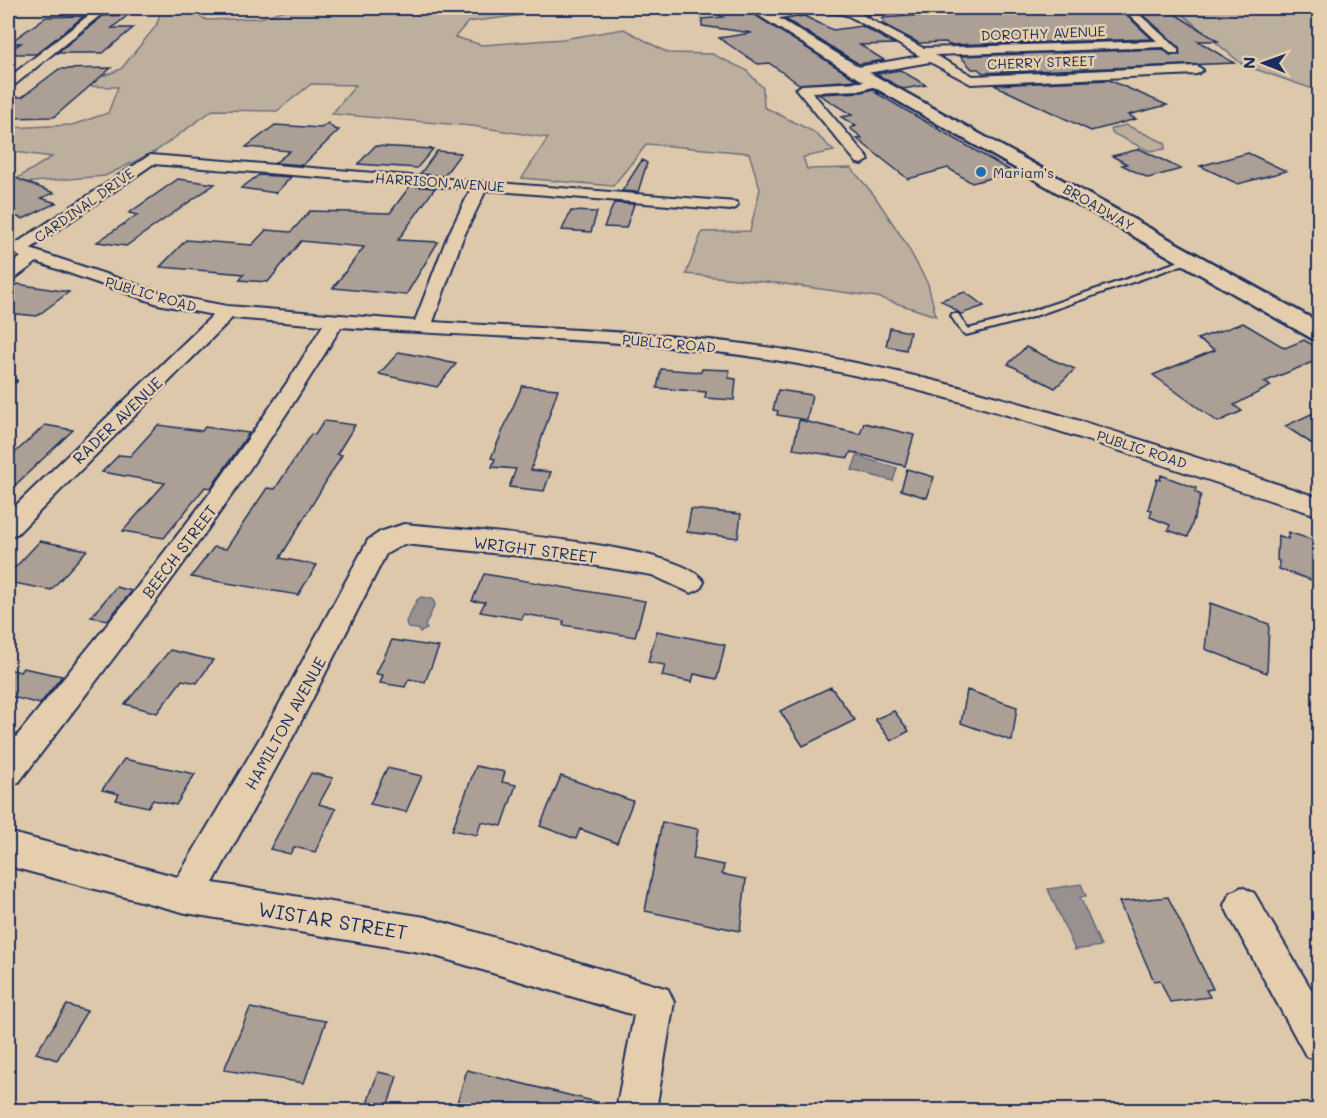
<svg xmlns="http://www.w3.org/2000/svg" width="1327" height="1118" font-family="Mali,sans-serif">
  <style>
    .green { fill: #bdaf9e; stroke: #6c6f7e; stroke-width: 1.5 }
    .water { fill: #989190; stroke: #666a7c; stroke-width: 1.5 }
    .building { fill: #ab9f96; stroke: #1b2f5e; stroke-width: 1.5 }
    .lines { fill: none; stroke-linecap: round; stroke-linejoin: round }
    .service-casing { stroke: #1b2f5e; stroke-width: 4 }
    .minor-casing { stroke: #1b2f5e; stroke-width: 4 }
    .secondary-casing { stroke: #1b2f5e; stroke-width: 5 }
    .service { fill: #e5ceae; fill-rule: evenodd }
    .minor { fill: #e5ceae; fill-rule: evenodd }
    .secondary { fill: #e5ceae; fill-rule: evenodd }
    .poi-dot { fill: #1f6fb2; stroke: #e5ceae; stroke-width: 2 }
    .labels { text-anchor: middle; dominant-baseline: central; stroke-width: 5; stroke-linejoin: round; paint-order: stroke }
    .far-street-label { font-size: 14px; fill: #1b2f5e; stroke: #e5ceae }
    .far-poi-label { font-size: 14px; fill: #1b2f5e; stroke: #e5ceae; text-anchor: start }
    .street-label { font-size: 16px; fill: #1b2f5e; stroke: #e5ceae }
    .near-street-label { font-size: 20px; fill: #1b2f5e; stroke: #e5ceae }
  </style>
  <rect width="100%" height="100%" fill="#ddc8ab"/>
  <filter id="ink" filterUnits="userSpaceOnUse"><feTurbulence type="fractalNoise" baseFrequency=".0167" numOctaves="2"/><feDisplacementMap in="SourceGraphic" scale="12" xChannelSelector="R" yChannelSelector="G"/><feConvolveMatrix kernelMatrix="1 2 1 2 8 2 1 2 1" color-interpolation-filters="sRGB"/></filter>
  <g filter="url(#ink)">
    <!-- green -->
    <path class="green" d="M291 8H577L468 22 455 37 482 45 563 39 624 29 668 53 712 54 746 70 763 88 764 107 814 132 834 151 803 157 807 169 851 168 874 195 905 242 928 284 936 316 877 297 785 284 686 274 702 232 750 231 760 189 749 153 647 144 613 186 522 178 548 138 472 126 332 114 356 85 311 84 277 111 213 110 156 151 105 176 8 184 52 157 8 151V128L72 125 108 113 118 87 76 86 121 69 156 26 162 9H185L207 20 260 18Z
      M1175 8H1319V91L1243 65Z
      M1126 125 1165 143V149L1149 151 1112 133 1111 129Z"/>
    <!-- water -->
    <path class="water" d="M857 456 897 468 893 481 852 470Z
      M421 597 432 599 435 604 425 626 427 629 420 632 418 629 408 628 406 622 417 600Z
      M1081 884 1086 896 1080 897 1101 946 1075 950 1048 889Z"/>
    <!-- building -->
    <path class="building" d="M709 8H745L857 80 799 84 769 63 758 64 719 38 752 33 702 26V19L723 17Z
      M1120 9 1152 39 949 45 946 42 919 43 881 23 885 22 881 18 911 16Z
      M1137 9H1165L1175 14 1218 41H1198L1234 63 983 73 978 69H972L960 56 1163 49 1170 55H1180L1179 47Z
      M128 15 112 28H133L103 53H57L103 16Z
      M84 16 36 54H8V51L21 43H9L46 17Z
      M804 16 833 30 862 26 894 44 860 45 884 60 859 64 785 19Z
      M111 68 54 117 8 118V104L16 97H22L59 69Z
      M900 70 926 85 903 89 876 74Z
      M1109 80 1167 105 1128 115 1136 119 1091 131 994 85Z
      M873 89 879 93H876L1009 170 1000 174 1002 175 972 183 948 168 908 179 857 139 862 138 850 128 856 126 841 117 852 115 818 94 862 92Z
      M328 123 334 129 339 130 303 165 275 163 290 151 246 147 275 125 321 128Z
      M375 146 433 149 417 168 358 164Z
      M1140 149 1181 169 1148 178 1122 165 1127 164 1112 156Z
      M437 151 461 153 444 176 420 174Z
      M1248 153 1286 171 1238 184 1200 166Z
      M642 160 647 163 638 192 622 191Z
      M8 175 54 193 41 198 56 203 23 219 8 214Z
      M259 175 291 177 276 193 241 188Z
      M178 179 215 184 126 246 97 242 137 215 129 213Z
      M410 186 435 188 398 240 438 242 406 295 333 288 364 247 301 241 268 282 239 280 244 274 160 267 186 240 252 245 266 230 291 232 310 211 390 213Z
      M614 203 634 204 626 228 604 227Z
      M571 211 597 212 591 232 562 230Z
      M17 284 69 292 37 316 8 313V291Z
      M965 292 984 306 961 314 941 300Z
      M1243 323 1285 348 1304 340 1320 349V359L1264 382 1271 386 1234 405 1242 411 1218 422 1153 375 1215 350 1197 339Z
      M890 328 910 332 906 350 886 346Z
      M1026 347 1053 360 1075 369 1055 388 1008 364Z
      M399 352 425 357 456 364 437 387 379 374Z
      M661 369 701 372 702 369 729 370V378L736 379 734 400 705 398 706 392 657 388Z
      M522 386 558 389 531 470 551 472 544 491 509 487 516 469 492 467 495 459 491 458Z
      M778 390 812 395 807 420 777 415 778 411 773 410Z
      M1320 410V449L1285 426Z
      M799 420 860 434 864 423 914 435 905 466 851 452 848 458 793 449Z
      M324 421 355 425 337 454 342 455 280 558 317 565 298 595 191 577 214 547 226 549 267 488 275 489 311 434 315 435Z
      M45 425 73 430 8 492V459Z
      M158 425 202 431 205 427 249 433 211 488 205 487 164 538 123 531 165 483 102 472 119 455 130 456Z
      M907 469 934 477 927 498 901 490Z
      M1161 475 1196 488 1195 492 1201 495 1188 537 1168 530 1170 525 1150 517 1152 510 1148 509 1157 479 1160 480Z
      M691 509 741 514 738 538 687 532Z
      M1288 532 1316 541V548L1320 549V583L1279 569V561L1277 560 1278 535 1288 539Z
      M40 541 87 550 51 590 8 582V575Z
      M484 574 645 601 635 637 563 625 564 621 524 614 522 619 480 612 485 602 472 601Z
      M116 587 132 591 108 620 91 617Z
      M1210 603 1269 624 1267 673 1205 649Z
      M657 631 725 645 717 679 694 674 692 682 662 676 665 665 648 662Z
      M392 640 439 647 425 682 409 679 405 687 380 683 383 675 376 674Z
      M170 650 213 660 197 683 182 680 157 713 125 704Z
      M23 668 62 676 40 704 8 696V669L20 672Z
      M831 687 855 720 803 746 780 711Z
      M967 690 1017 707 1012 741 961 723Z
      M894 711 909 731 891 741 875 719Z
      M124 759 195 774 176 805 153 800 148 807 116 800 119 794 102 790Z
      M476 766 505 772 502 782 516 785 502 826 481 822 477 835 452 830Z
      M387 768 422 776 406 812 370 804Z
      M311 773 333 778 319 804 336 809 315 852 294 847 290 854 270 849Z
      M561 776 633 801 617 843 580 829 576 839 540 826Z
      M662 822 698 829 693 859 724 865 722 874 746 879 740 931 645 911Z
      M1168 897 1213 989 1206 990 1210 997 1170 1002 1160 980 1154 981 1119 902Z
      M67 1005 87 1011 57 1060 36 1053Z
      M250 1008 326 1021 304 1083 224 1070Z
      M467 1070 601 1103 600 1110H455Z
      M378 1072 397 1076 387 1108 367 1104Z"/>
    <g class="lines">
      <!-- service casing -->
      <g class="service-casing">
        <path id="service" d="M15 8H20L8 15V12Z
          M1189 258 1196 260 1020 321 966 335 963 334 951 316 952 314H958L968 329 1014 317Z
          M11 378 16 381 8 386V379Z"/>
      </g>
      <!-- minor casing -->
      <g class="minor-casing">
        <path id="minor" d="M98 8H109L12 87 8 88V78Z
          M815 8H972L967 11 860 14 923 48 1157 41 1122 8H1132L1178 49V53H1170L1164 47 935 55 973 76 1197 66 1203 70 1197 74 971 84 930 62 856 75 852 74V68L920 56 849 16C823 8 795 16 769 20L764 17 769 14Z
          M876 78 880 79 882 82 880 85 862 90 812 92 867 157 869 160 862 164 857 163 796 89 802 85 861 82Z
          M150 155 736 202 738 205 736 208 730 210 486 190 462 240 433 322C554 330 676 331 797 352 976 382 1147 442 1320 498V516C1146 462 978 396 798 364 648 337 493 339 341 327 245 486 133 634 19 782L8 786V747L128 599 213 489 291 377 323 325 232 318 17 534 8 536V513L213 315 158 304 37 262 14 279 8 280V267L21 257 8 252V242L15 244ZM153 164 471 189 446 240 415 321 227 306 168 295 30 249Z
          M404 524C453 529 684 543 704 582L700 589 691 593 652 575 561 560 404 544 386 554 295 733 213 883 425 917 668 989 674 1002 656 1110H616L634 1015 425 953 186 913 8 866V832L178 877 274 714 368 540 380 532Z
          M1242 887 1254 893 1320 1004V1061L1306 1056 1230 917 1224 905 1230 893Z"/>
      </g>
      <!-- secondary casing -->
      <g class="secondary-casing">
        <path id="secondary" d="M747 8H762L861 68 1320 323V340L1311 338 851 74Z"/>
      </g>
      <!-- service -->
      <use href="#service" class="service"/>
      <!-- minor -->
      <use href="#minor" class="minor"/>
      <!-- secondary -->
      <use href="#secondary" class="secondary"/>
    </g>
  </g>
  <!-- markers -->
  <circle class="poi-dot" cx="981" cy="172" r="6"/>
  <g class="labels">
    <!-- far-street labels -->
    <g class="far-street-label">
      <text transform="translate(1043 33) rotate(-2)">DOROTHY AVENUE</text>
      <text transform="translate(1041 62) rotate(-2)">CHERRY STREET</text>
      <text transform="translate(440 182) rotate(4)">HARRISON AVENUE</text>
      <text transform="translate(84 205) rotate(-35)">CARDINAL DRIVE</text>
      <text transform="translate(1099 207) rotate(30)">BROADWAY</text>
      <text transform="translate(151 294) rotate(16)">PUBLIC ROAD</text>
      <text transform="translate(669 343) rotate(5)">PUBLIC ROAD</text>
      <text transform="translate(1142 449) rotate(18)">PUBLIC ROAD</text>
    </g>
    <!-- far-poi labels -->
    <g class="far-poi-label">
      <text x="993" y="172">Mariam's</text>
    </g>
    <!-- street labels -->
    <g class="street-label">
      <text transform="translate(117 420) rotate(-44)">RADER AVENUE</text>
      <text transform="translate(535 549) rotate(7)">WRIGHT STREET</text>
      <text transform="translate(179 551) rotate(-53)">BEECH STREET</text>
      <text transform="translate(285 723) rotate(-61)">HAMILTON AVENUE</text>
    </g>
    <!-- near-street labels -->
    <g class="near-street-label">
      <text transform="translate(333 920) rotate(9)">WISTAR STREET</text>
    </g>
  </g>
  <!-- margin -->
  <rect width="1327" height="1118" fill="none" stroke="#e5ceae" stroke-width="30"/>
  <rect x="15" y="15" width="1297" height="1088" fill="none" stroke="#1b2f5e" stroke-width="2" filter="url(#ink)"/>
  <!-- north arrow -->
  <g transform="translate(1264 63) rotate(271)" stroke="#e5ceae" stroke-width="4.5" paint-order="stroke">
  <path d="M0-4.5L10 22L0 15L-10 22Z" fill="#1b2f5e"/>
  <text y="-9" font-size="16" font-weight="bold" text-anchor="middle" fill="#1b2f5e">N</text>
  </g>
</svg>
